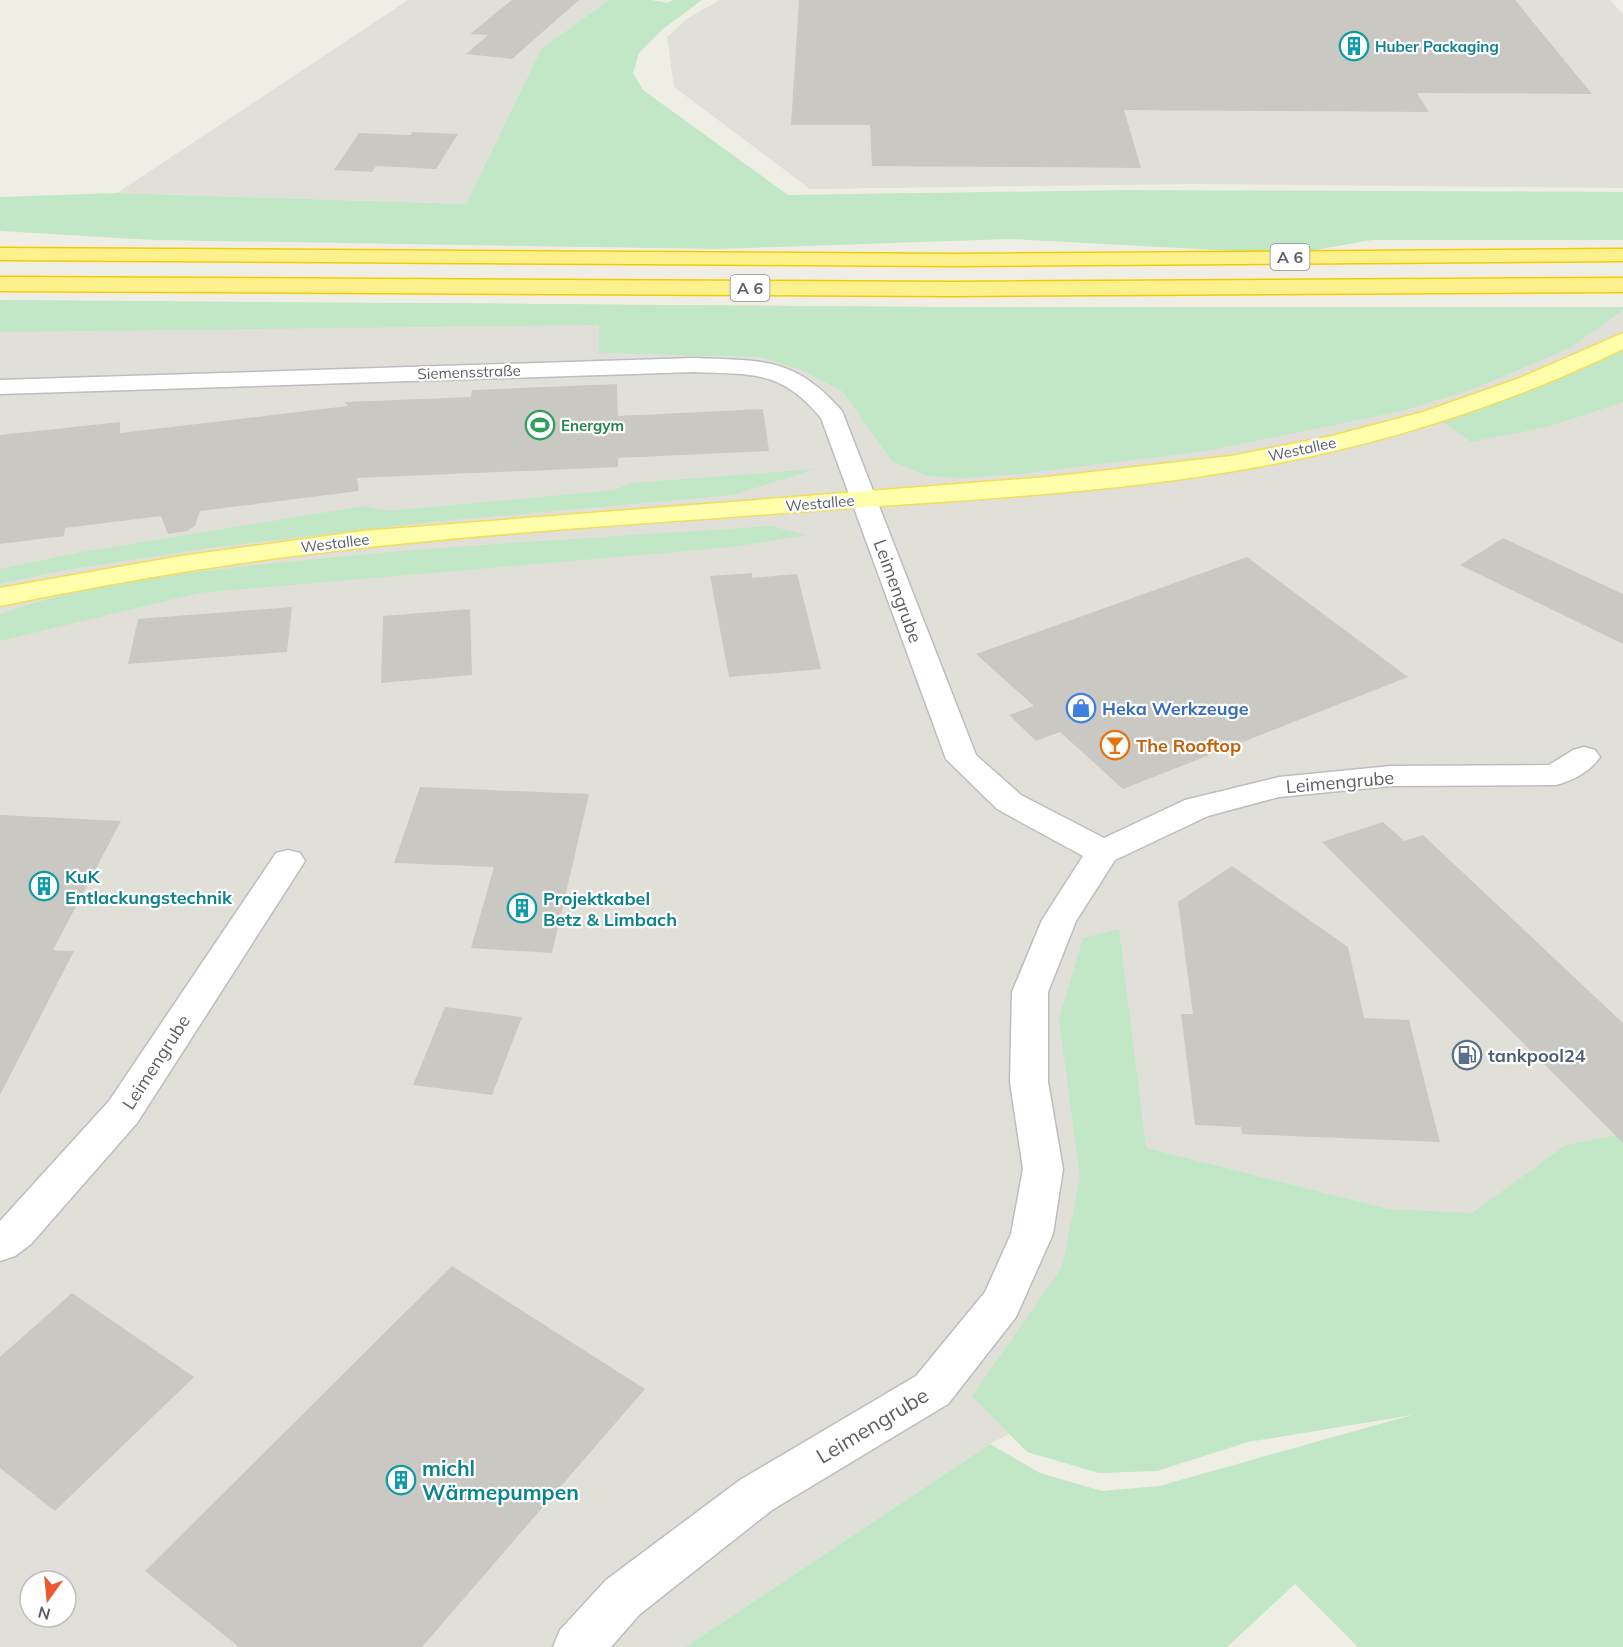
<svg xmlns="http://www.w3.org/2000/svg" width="1623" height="1647" font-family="Mulish,sans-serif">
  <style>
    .industrial { fill: #e0e0d9; fill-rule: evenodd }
    .green { fill: #c1e7c7 }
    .building { fill: #cac8c2 }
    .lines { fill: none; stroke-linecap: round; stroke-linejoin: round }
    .minor-casing { stroke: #bcbdc3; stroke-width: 3 }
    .major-casing { stroke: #f2de5b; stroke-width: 3 }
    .highway-casing { stroke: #f4cb00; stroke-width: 3 }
    .minor { fill: #fff; fill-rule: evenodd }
    .major { fill: #fffeaa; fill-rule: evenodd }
    .highway { fill: #fdf18d; fill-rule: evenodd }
    .labels { text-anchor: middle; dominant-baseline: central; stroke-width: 4.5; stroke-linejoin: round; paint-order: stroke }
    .far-culture-label { font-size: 15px; font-weight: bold; fill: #0d838f; stroke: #fff; text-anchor: start }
    .far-street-label { font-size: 15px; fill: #5c5f65; stroke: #fff }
    .far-leisure-label { font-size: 15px; font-weight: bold; fill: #27864d; stroke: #fff; text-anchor: start }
    .shield { fill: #fff; stroke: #8d8f93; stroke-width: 1.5 }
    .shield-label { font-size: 16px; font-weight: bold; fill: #5c5f65 }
    .street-label { font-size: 18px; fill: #5c5f65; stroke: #fff }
    .shop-label { font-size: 18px; font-weight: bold; fill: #366cbe; stroke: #fff; text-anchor: start }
    .food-label { font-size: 18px; font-weight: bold; fill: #c56008; stroke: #fff; text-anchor: start }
    .culture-label { font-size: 18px; font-weight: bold; fill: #0d838f; stroke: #fff; text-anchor: start }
    .service-label { font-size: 18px; font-weight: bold; fill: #4e5e75; stroke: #fff; text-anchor: start }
    .near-street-label { font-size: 21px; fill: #5c5f65; stroke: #fff }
    .near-culture-label { font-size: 21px; font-weight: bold; fill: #0d838f; stroke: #fff; text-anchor: start }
  </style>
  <rect width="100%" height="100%" fill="#efeee5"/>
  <!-- industrial -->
  <path class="industrial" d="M408 0H609L541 49 466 204 117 193Z
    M720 0H1610L1623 14V188L1191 184 810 189 674 87 667 37 688 18Z
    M0 300 938 307H1623V1225L1234 1313 990 1444 685 1647H0ZM30 1581H66V1617H30Z"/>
  <!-- green -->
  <path class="green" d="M609 0H651L668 3 673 0H702L663 29 639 53 633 73 643 90 788 195 1127 190 1623 192V240H1372L1292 254 1009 239 717 249 153 240 0 231V197L117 193 466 204 541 49Z
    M0 300 938 307H1623V310L1570 348 1471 390 1402 411 1206 451 1020 474 962 478 927 476 892 461 842 391 801 370 759 357 599 353V325L0 332Z
    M1623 340V402L1547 427 1471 442 1435 416Z
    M815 469 733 495 432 522 216 547 59 571 0 584V569L81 552 364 506 388 511 615 490 631 483Z
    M771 526 806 535 733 547 199 593 0 641V614C86 583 195 572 286 562 447 545 610 537 771 526Z
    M1119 929 1146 1148 1388 1209 1472 1213 1566 1145 1623 1134V1647H1358L1295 1584 1227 1647H685L990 1444 1040 1473 1102 1491 1159 1486 1412 1415 1248 1442 1157 1471 1099 1473 1027 1452 972 1396 1062 1267 1080 1178 1059 1019 1083 938Z"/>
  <!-- building -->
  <path class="building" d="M512 0H579L512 59 466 54 488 35 470 34Z
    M799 0H1515L1592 94 1417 93 1429 112 1124 110 1141 168 872 166 870 125H791Z
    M412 132 458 134 436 169 376 166 372 172 334 170 359 133 411 135Z
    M617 384 618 416 763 409 769 451 618 458V467L357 478 359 491 200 511 195 526 187 531 168 534 161 516 65 528 64 536 0 544V435L120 422V433L348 406 345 402 471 397 472 390Z
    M1503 538 1623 594V644L1460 565Z
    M1247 557 1408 677 1123 789 1060 732 1036 741 1009 715 1034 706 976 654Z
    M752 573V578L797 574 821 669 729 677 710 576Z
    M292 607 287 652 128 664 138 619Z
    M470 609 472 675 381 683 383 616Z
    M420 787 589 794 552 953 471 948 494 867 394 863Z
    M0 815 121 821 53 950 74 951 0 1095Z
    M1383 822 1404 841 1423 835 1623 1023V1143L1322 842Z
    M1232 866 1348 947 1364 1018 1409 1020 1440 1142 1242 1134 1241 1127 1195 1125 1181 1014H1193L1178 902Z
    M445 1007 522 1017 492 1095 413 1085Z
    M452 1266 645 1389 422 1647H239L145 1571Z
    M72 1293 194 1377 55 1511 0 1468V1357Z"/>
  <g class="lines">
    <!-- minor casing -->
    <g class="minor-casing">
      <path id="minor" d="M694 358C762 361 794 356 842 411L976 755 1021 795 1104 838 1185 800 1279 777 1391 766 1549 765 1573 750 1584 747 1595 750 1600 757C1591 771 1572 781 1556 785L1391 786 1279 797 1208 816 1115 860 1076 921 1048 992V1082L1063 1169 1053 1234 1016 1317 948 1404 772 1510 640 1614 611 1647H553L560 1630 606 1580 740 1480 916 1376 985 1292 1011 1234 1023 1169 1010 1082 1012 992 1042 920 1083 856 997 809 946 759 821 418C780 369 753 375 694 372L0 394V380Z
        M288 850 300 853 305 861 137 1123 31 1244 15 1256 0 1261V1221L109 1101 276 853Z"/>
    </g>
    <!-- major casing -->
    <g class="major-casing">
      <path id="major" d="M1623 333V349C1498 409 1365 450 1228 472 1095 494 959 500 824 510 669 522 514 531 360 548 239 561 119 581 0 606V588L181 556 363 531 1048 477 1231 456 1332 436 1423 412 1520 378Z"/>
    </g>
    <!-- highway casing -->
    <g class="highway-casing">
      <path id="highway" d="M0 248 957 254 1623 249V261L957 266 0 260Z
        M0 277 953 282 1623 278V292L953 296 0 291Z"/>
    </g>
    <!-- minor -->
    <use href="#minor" class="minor"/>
    <!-- major -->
    <use href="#major" class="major"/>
    <!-- highway -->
    <use href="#highway" class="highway"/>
  </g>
  <!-- icons -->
  <defs>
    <g id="building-ring" transform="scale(1.5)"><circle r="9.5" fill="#fff" stroke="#0f9aa8" stroke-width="1.5"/><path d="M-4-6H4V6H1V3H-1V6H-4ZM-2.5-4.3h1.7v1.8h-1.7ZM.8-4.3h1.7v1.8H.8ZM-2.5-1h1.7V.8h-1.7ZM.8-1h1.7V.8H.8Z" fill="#0f9aa8"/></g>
    <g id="stadium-ring" transform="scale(1.5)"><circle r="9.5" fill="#fff" stroke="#2e9e5b" stroke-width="1.5"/><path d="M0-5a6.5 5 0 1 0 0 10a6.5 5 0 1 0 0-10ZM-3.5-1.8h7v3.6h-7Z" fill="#2e9e5b"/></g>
    <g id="shop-ring" transform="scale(1.5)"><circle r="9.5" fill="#fff" stroke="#3f7fe0" stroke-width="1.5"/><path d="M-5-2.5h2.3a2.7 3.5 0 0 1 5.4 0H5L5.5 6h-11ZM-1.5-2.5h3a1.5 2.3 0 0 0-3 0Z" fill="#3f7fe0"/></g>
    <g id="bar-ring" transform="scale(1.5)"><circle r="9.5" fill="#fff" stroke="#e8710a" stroke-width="1.5"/><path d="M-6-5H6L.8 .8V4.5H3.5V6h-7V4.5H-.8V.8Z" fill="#e8710a"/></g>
    <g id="fuel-ring" transform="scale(1.5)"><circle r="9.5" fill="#fff" stroke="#5c6f8a" stroke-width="1.5"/><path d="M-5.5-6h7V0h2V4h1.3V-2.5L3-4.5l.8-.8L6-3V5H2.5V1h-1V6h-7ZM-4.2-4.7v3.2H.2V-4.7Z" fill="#5c6f8a"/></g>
  </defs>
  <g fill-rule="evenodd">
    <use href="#building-ring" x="1354" y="46"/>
    <use href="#stadium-ring" x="540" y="425"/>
    <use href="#shop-ring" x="1081" y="708"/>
    <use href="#bar-ring" x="1115" y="745"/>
    <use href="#building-ring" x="44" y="886"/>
    <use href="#building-ring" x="522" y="908"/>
    <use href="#fuel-ring" x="1467" y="1055"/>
    <use href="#building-ring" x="401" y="1480"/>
  </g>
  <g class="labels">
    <!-- far-culture labels -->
    <g class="far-culture-label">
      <text x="1375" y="46">Huber Packaging</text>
    </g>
    <!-- far-street labels -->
    <g class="far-street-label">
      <text transform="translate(469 372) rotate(-2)">Siemensstraße</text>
      <text transform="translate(1302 449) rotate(-12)">Westallee</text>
      <text transform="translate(820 503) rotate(-5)">Westallee</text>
      <text transform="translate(335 543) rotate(-7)">Westallee</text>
    </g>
    <!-- far-leisure labels -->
    <g class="far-leisure-label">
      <text x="561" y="425">Energym</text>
    </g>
    <!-- shield labels -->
    <g class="shield">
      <rect x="1270.5" y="244" width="39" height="26" rx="4.5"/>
      <rect x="730.5" y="275" width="39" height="26" rx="4.5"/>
    </g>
    <g class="shield-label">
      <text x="1290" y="257">A 6</text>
      <text x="750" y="288">A 6</text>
    </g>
    <!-- street labels -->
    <g class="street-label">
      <text transform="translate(898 591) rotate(70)">Leimengrube</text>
      <text transform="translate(1340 782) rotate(-5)">Leimengrube</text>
      <text transform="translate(156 1062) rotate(-57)">Leimengrube</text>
    </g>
    <!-- shop labels -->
    <g class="shop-label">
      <text x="1102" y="708">Heka Werkzeuge</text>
    </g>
    <!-- food labels -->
    <g class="food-label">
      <text x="1136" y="745">The Rooftop</text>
    </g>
    <!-- culture labels -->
    <g class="culture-label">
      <text x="65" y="876">KuK<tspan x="65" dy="21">Entlackungstechnik</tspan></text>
      <text x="543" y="898">Projektkabel<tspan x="543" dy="21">Betz &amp; Limbach</tspan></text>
    </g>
    <!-- service labels -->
    <g class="service-label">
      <text x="1488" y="1055">tankpool24</text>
    </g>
    <!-- near-street labels -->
    <g class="near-street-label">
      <text transform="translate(872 1425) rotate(-31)">Leimengrube</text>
    </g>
    <!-- near-culture labels -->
    <g class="near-culture-label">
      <text x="422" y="1468">michl<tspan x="422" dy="24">Wärmepumpen</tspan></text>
    </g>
  </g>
  <!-- north arrow -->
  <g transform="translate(48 1599) rotate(195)"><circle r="28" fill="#ffffff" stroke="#bebfc1" stroke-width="1.5"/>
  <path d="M0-4.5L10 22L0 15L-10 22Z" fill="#ea5930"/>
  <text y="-9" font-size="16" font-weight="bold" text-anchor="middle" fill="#5c5f65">N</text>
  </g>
</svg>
